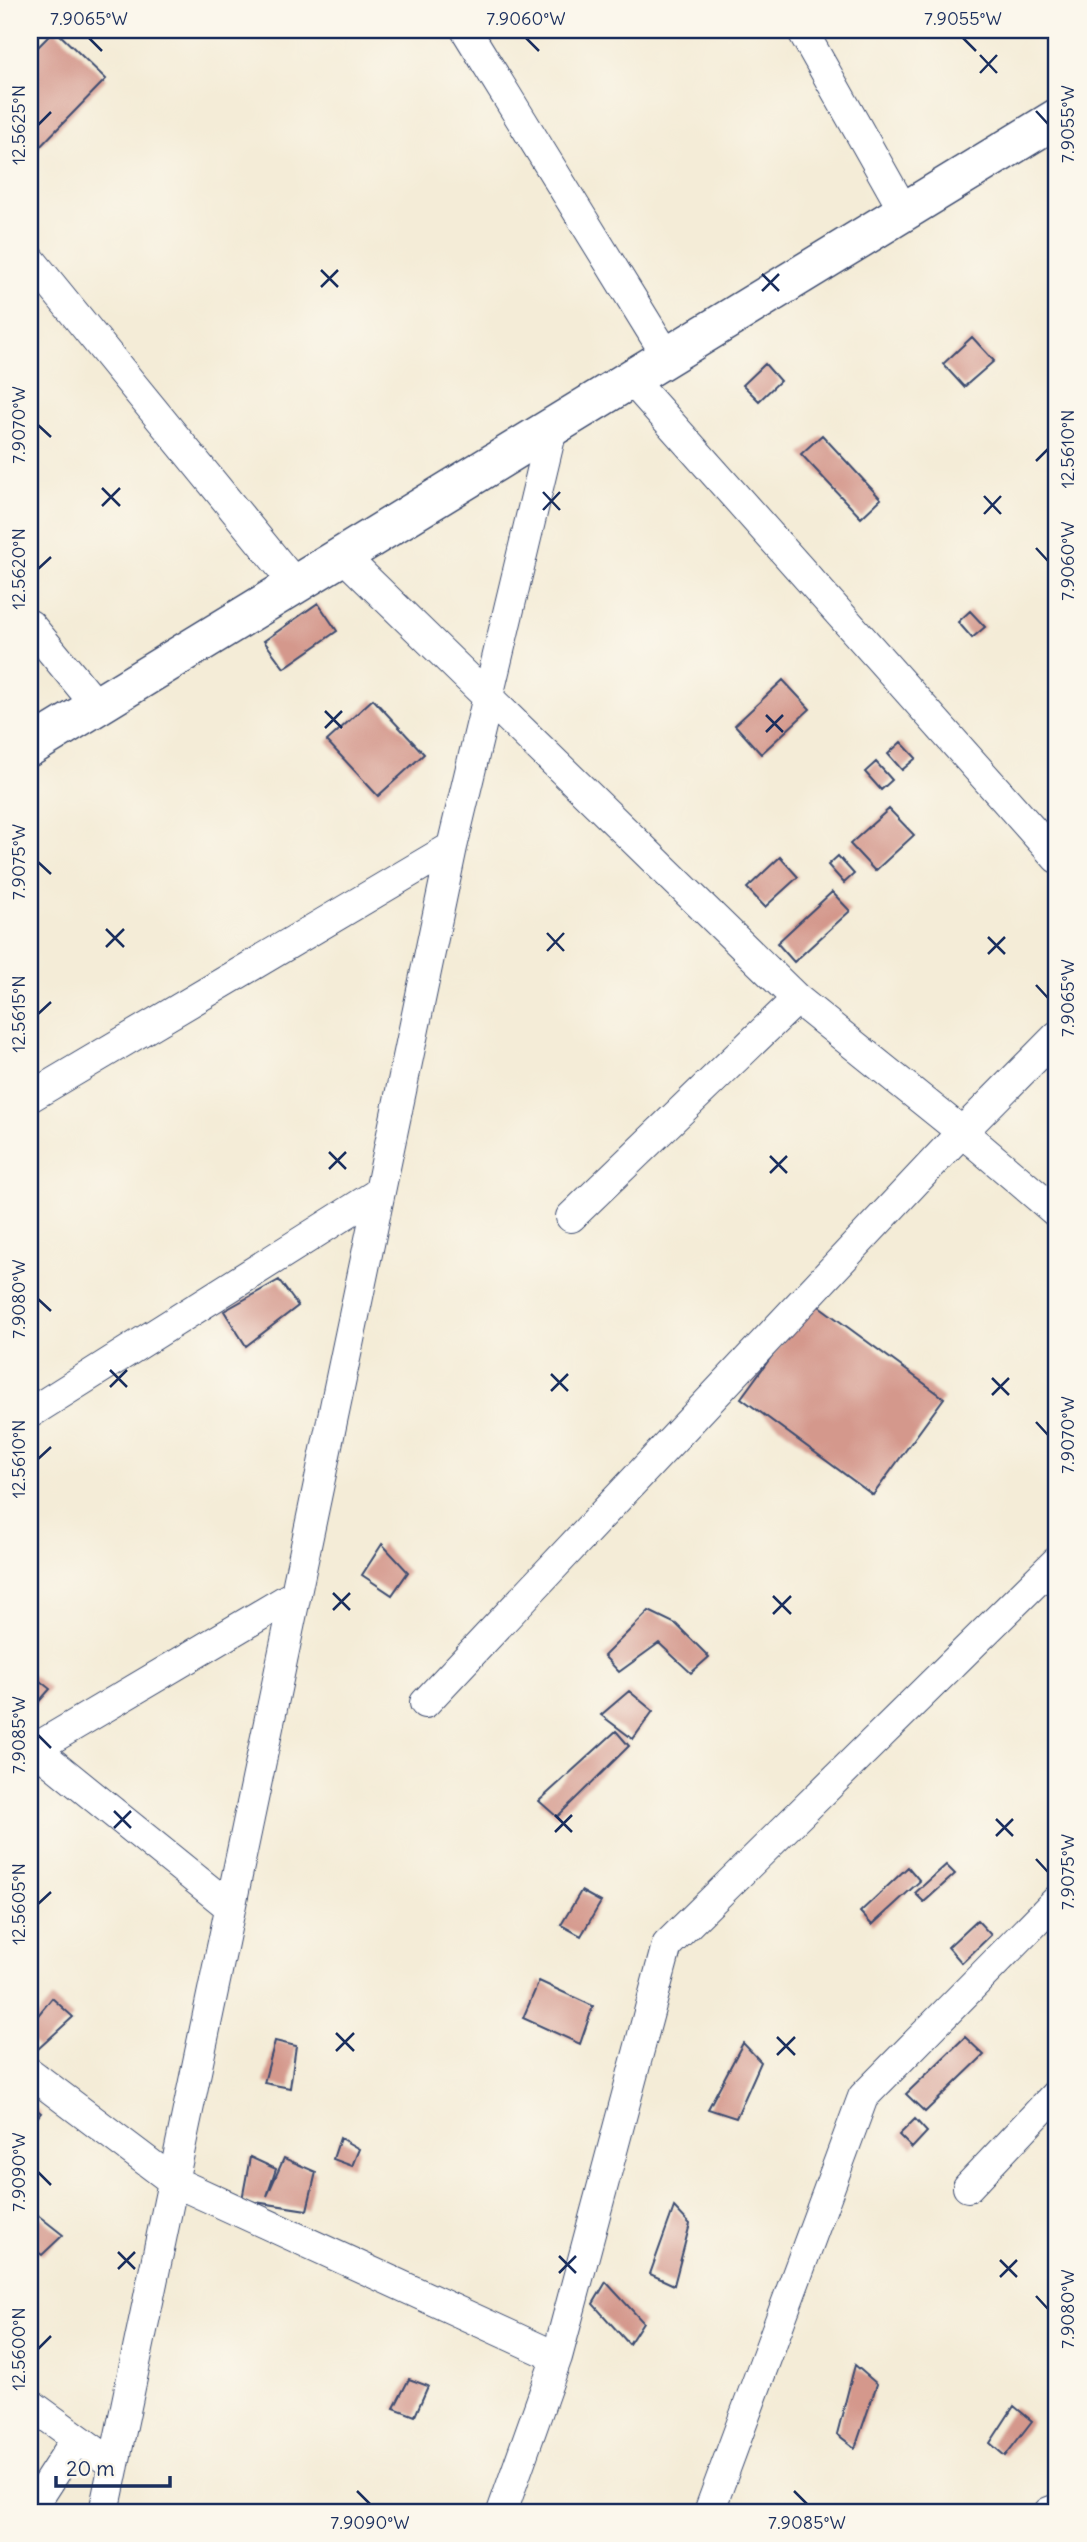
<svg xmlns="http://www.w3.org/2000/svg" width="1087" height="2542" font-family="Delius,sans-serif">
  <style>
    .building { fill: #d4988c }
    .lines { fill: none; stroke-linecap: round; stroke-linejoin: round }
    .minor-casing { stroke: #3c4b70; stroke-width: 32 }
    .tertiary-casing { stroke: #3c4b70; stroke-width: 41 }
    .minor { stroke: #fff; stroke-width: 30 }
    .tertiary { stroke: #fff; stroke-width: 38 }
    .ticks { fill: none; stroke: #1b2f5e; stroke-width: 2.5 }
    .neatline { fill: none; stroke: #1b2f5e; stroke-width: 2.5 }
    .ticks-label { font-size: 18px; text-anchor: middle; fill: #1b2f5e }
  </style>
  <rect width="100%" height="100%" fill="#fbf7ec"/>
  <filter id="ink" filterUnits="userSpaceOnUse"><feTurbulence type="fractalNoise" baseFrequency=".0143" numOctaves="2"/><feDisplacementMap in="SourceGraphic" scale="14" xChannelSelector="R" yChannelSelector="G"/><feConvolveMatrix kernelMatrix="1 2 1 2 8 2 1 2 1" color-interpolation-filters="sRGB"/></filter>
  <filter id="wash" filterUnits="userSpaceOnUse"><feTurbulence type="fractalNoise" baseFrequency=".00686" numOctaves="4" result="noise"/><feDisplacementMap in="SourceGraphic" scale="28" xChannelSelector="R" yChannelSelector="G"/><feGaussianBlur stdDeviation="1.57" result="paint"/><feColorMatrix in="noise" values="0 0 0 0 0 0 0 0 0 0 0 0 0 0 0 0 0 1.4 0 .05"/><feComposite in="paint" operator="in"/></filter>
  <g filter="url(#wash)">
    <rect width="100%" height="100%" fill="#f4ecd7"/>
    <g id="blocks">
      <!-- building -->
      <path class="building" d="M55 30 106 79 30 157V55Z
        M972 337 994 361 964 387 943 364Z
        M765 364 780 381 759 401 743 385Z
        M822 435 881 499 861 518 801 454Z
        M318 603 337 631 284 668 264 641Z
        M970 611 985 627 972 638 958 622Z
        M783 680 810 709 761 754 735 725Z
        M373 699 424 754 378 796 327 741Z
        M901 742 916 758 902 770 888 754Z
        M876 762 892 780 881 790 865 772Z
        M889 809 914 835 875 871 850 844Z
        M838 856 854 874 844 883 828 865Z
        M780 857 798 877 765 907 747 888Z
        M832 892 850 911 794 962 777 943Z
        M279 1280 298 1306 246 1346 224 1311Z
        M812 1301 944 1398 873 1495 741 1398Z
        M382 1544 408 1572 392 1595 362 1575Z
        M649 1611 676 1624 709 1657 691 1673 659 1643 619 1672 604 1656Z
        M30 1673 50 1689 34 1707 30 1703Z
        M629 1691 653 1711 633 1739 601 1715Z
        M616 1731 629 1746 557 1817 539 1801Z
        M946 1865 955 1874 924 1902 915 1893Z
        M908 1867 920 1881 872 1925 860 1912Z
        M581 1891 601 1902 581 1936 561 1925Z
        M977 1920 991 1935 962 1963 948 1947Z
        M539 1981 593 2006 580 2044 523 2018Z
        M52 1998 73 2017 38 2049 30 2039V2025Z
        M965 2037 984 2055 925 2112 906 2094Z
        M275 2041 296 2046 290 2088 264 2083Z
        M743 2043 761 2062 736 2118 708 2109Z
        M30 2104 41 2113 30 2126Z
        M915 2119 927 2132 912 2148 899 2135Z
        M340 2138 359 2149 352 2166 333 2159Z
        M250 2157 276 2169 267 2196 284 2158 316 2172 307 2210 242 2200Z
        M674 2207 690 2224 674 2285 650 2274Z
        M30 2209 63 2235 42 2255 30 2246Z
        M606 2282 643 2322 629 2344 593 2304Z
        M855 2365 877 2384 855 2448 837 2434Z
        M409 2379 428 2386 415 2416 394 2408Z
        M1014 2406 1032 2421 1005 2456 990 2443Z"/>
    </g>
  </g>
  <g filter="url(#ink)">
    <use href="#blocks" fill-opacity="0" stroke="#3c4b70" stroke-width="2"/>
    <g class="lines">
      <!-- minor casing -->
      <g class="minor-casing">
        <path id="minor" d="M466 30 667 356
          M802 30 904 211
          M30 259 295 584
          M630 378 1057 858
          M342 555 797 999 962 1132 1057 1213
          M30 625 97 706
          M30 1097 452 847
          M571 1217 797 999
          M30 1413 380 1192
          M425 1703 962 1132 1057 1036
          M30 1745 230 1907
          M34 1749 296 1594
          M30 2073 173 2181 557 2357
          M968 2187 1057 2093
          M30 2404 114 2465
          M30 2511 77 2438
          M104 2512 452 847 553 425
          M502 2512 557 2357 667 1945 1057 1561
          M709 2512 863 2097 1057 1900
          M1049 2512 1057 2509"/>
      </g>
      <!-- tertiary casing -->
      <g class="tertiary-casing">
        <path id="tertiary" d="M30 747 1057 118"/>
      </g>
      <!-- minor -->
      <use href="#minor" class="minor"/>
      <!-- tertiary -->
      <use href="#tertiary" class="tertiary"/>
    </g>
  </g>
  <!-- ticks -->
  <path class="ticks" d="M89 38 102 51M526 38 539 51M963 38 976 51M980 55 997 73M980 73 997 55M1036 111 1048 124M38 125 51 112M321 270 338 287M762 274 779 291M321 287 338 270M762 291 779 274M38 425 51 437M1036 461 1048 449M102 488 120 506M543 492 560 510M984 496 1001 514M102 506 120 488M543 510 560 492M984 514 1001 496M1036 548 1048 561M38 569 51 557M325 711 342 728M766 715 783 732M325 728 342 711M766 732 783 715M38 862 51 874M106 929 124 947M547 933 564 951M988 937 1005 954M106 947 124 929M547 951 564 933M988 954 1005 937M1036 985 1048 998M38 1014 51 1002M329 1152 346 1169M770 1156 787 1173M329 1169 346 1152M770 1173 787 1156M38 1299 51 1311M110 1370 127 1387M551 1374 568 1391M992 1378 1009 1395M110 1387 127 1370M551 1391 568 1374M992 1395 1009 1378M1036 1422 1048 1435M38 1459 51 1447M333 1593 350 1610M773 1596 791 1614M333 1610 350 1593M773 1614 791 1596M38 1735 51 1748M114 1811 131 1828M555 1815 572 1832M996 1819 1013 1836M114 1828 131 1811M555 1832 572 1815M996 1836 1013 1819M1036 1859 1048 1872M38 1904 51 1892M336 2033 354 2051M777 2037 795 2055M336 2051 354 2033M777 2055 795 2037M38 2172 51 2185M118 2252 135 2269M559 2256 576 2273M1000 2260 1017 2277M118 2269 135 2252M559 2273 576 2256M1000 2277 1017 2260M1036 2296 1048 2309M38 2349 51 2336M357 2491 370 2504M794 2491 807 2504"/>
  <!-- margin -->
  <rect width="1087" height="2542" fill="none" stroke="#fbf7ec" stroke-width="77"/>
  <!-- scale -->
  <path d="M56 2476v10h114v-10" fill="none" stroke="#1b2f5e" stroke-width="3.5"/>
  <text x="66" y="2476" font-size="21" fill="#1b2f5e" stroke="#fbf7ec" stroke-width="5" paint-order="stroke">20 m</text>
  <rect x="38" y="38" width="1010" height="2466" class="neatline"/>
  <g class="ticks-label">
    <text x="89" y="25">7.9065°W</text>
    <text x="526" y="25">7.9060°W</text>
    <text x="963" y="25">7.9055°W</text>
    <text transform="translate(1068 124) rotate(-90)" y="6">7.9055°W</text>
    <text transform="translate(19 125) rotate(-90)" y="6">12.5625°N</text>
    <text transform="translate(19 425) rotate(-90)" y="6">7.9070°W</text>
    <text transform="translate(1068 449) rotate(-90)" y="6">12.5610°N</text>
    <text transform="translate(1068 561) rotate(-90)" y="6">7.9060°W</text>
    <text transform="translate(19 569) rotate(-90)" y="6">12.5620°N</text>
    <text transform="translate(19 862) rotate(-90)" y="6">7.9075°W</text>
    <text transform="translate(1068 998) rotate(-90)" y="6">7.9065°W</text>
    <text transform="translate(19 1014) rotate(-90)" y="6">12.5615°N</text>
    <text transform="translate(19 1299) rotate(-90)" y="6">7.9080°W</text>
    <text transform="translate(1068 1435) rotate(-90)" y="6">7.9070°W</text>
    <text transform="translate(19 1459) rotate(-90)" y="6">12.5610°N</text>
    <text transform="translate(19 1735) rotate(-90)" y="6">7.9085°W</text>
    <text transform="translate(1068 1872) rotate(-90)" y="6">7.9075°W</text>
    <text transform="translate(19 1904) rotate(-90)" y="6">12.5605°N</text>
    <text transform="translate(19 2172) rotate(-90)" y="6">7.9090°W</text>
    <text transform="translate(1068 2309) rotate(-90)" y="6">7.9080°W</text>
    <text transform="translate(19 2349) rotate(-90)" y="6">12.5600°N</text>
    <text x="370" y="2529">7.9090°W</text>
    <text x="807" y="2529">7.9085°W</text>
  </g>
</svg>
